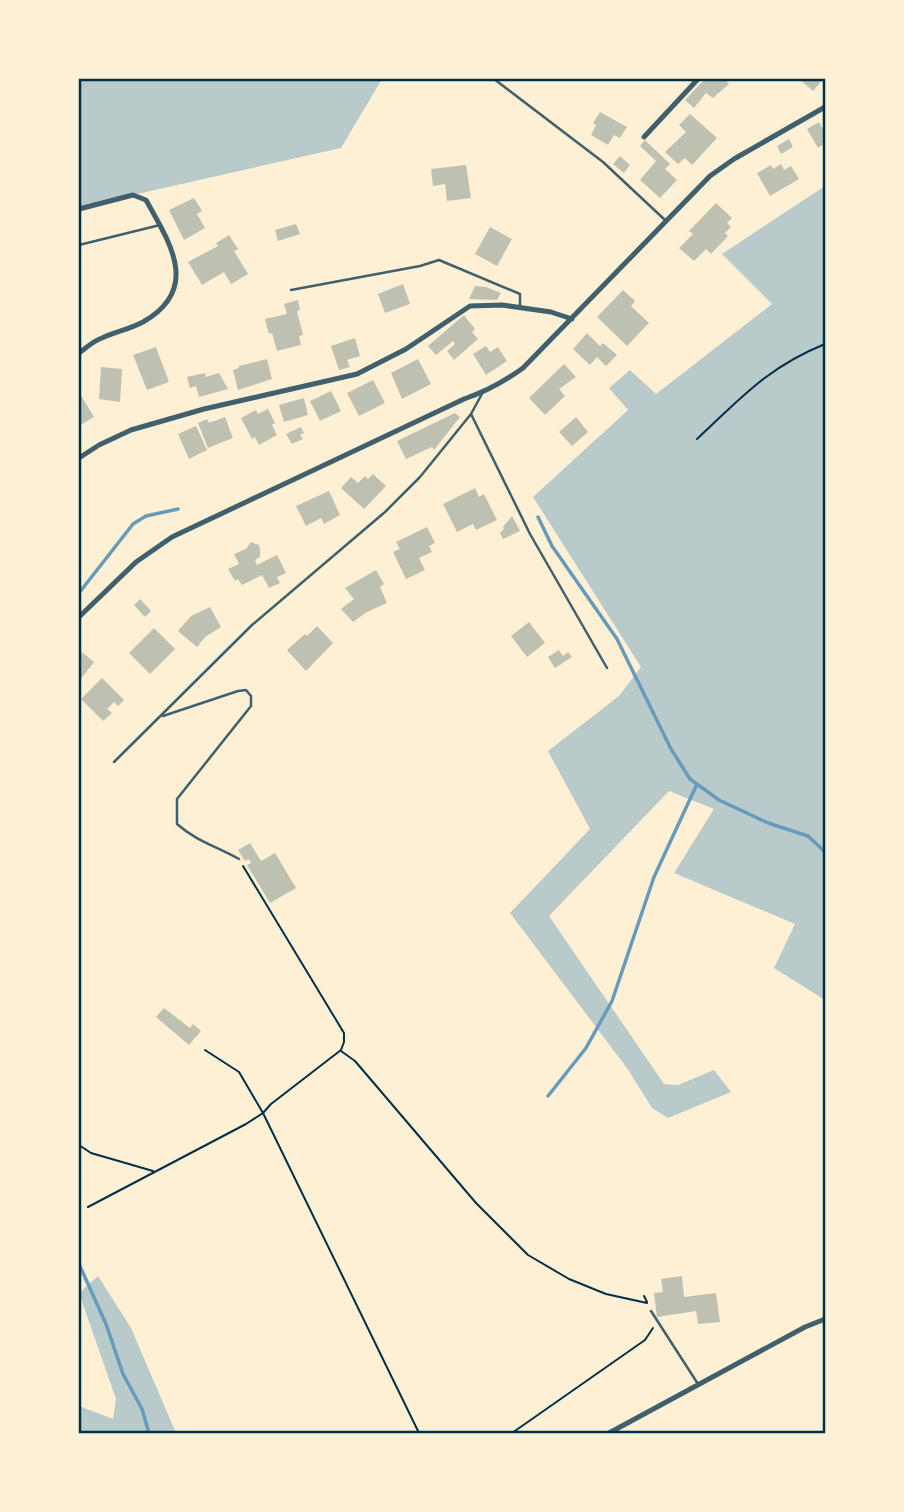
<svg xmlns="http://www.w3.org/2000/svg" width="904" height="1512" font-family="'Exo 2',sans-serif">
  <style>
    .green { fill: #b9caca }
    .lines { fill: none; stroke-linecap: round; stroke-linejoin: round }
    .stream { stroke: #669bbc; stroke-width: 3.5 }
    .building { fill: #bec0b2 }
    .path { stroke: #003049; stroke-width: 2 }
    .service { stroke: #3f606c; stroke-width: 2.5 }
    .minor { stroke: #3f606c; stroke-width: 5 }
    .neatline { fill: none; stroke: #003049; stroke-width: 2.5 }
  </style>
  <rect width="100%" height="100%" fill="#fdf0d5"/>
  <!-- green -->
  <path class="green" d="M79 79H382L341 148 79 207Z
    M825 186V1000L774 968 795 924 674 873 714 809 669 791 549 916 664 1084 678 1085 714 1070 731 1092 668 1118 652 1108 627 1068 510 913 590 829 548 751 619 696 641 667 533 497 628 410 609 388 630 370 656 394 772 304 722 254Z
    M98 1276 131 1328 176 1433H79V1406L113 1419 116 1399 79 1293Z"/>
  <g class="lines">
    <!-- stream -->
    <path class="stream" d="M538 517 552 546 617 639 671 749 690 779 719 800 768 823 808 836 825 852
      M79 593 133 524 146 516 178 509
      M548 1096 586 1048 612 1001 654 877 697 784
      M79 1264 106 1324 123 1374 142 1409 149 1433"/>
  </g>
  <!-- building -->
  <path class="building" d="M705 79H725L729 84 713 98 706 93 694 108 685 100Z
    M799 79H823L813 91Z
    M600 112 627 127 620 138 614 135 608 145 591 135 596 125 593 123Z
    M690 114 717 138 692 165 685 158 678 164 665 152 686 132 679 125Z
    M819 122 825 133 822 138 825 143 818 148 807 129Z
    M789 139 793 147 781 154 777 146Z
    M645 140 670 164 665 169 677 180 660 198 640 180 656 161 640 146Z
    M620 156 630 165 624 173 613 164Z
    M781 164 784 170 791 166 799 179 770 196 757 173 771 165 773 169Z
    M466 165 471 198 447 201 445 184 433 186 431 169Z
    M194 198 202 211 197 214 205 228 184 240 169 210Z
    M716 203 732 218 727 223 731 227 725 233 728 236 711 254 706 249 694 261 679 248 693 234 689 231Z
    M296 224 300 234 278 241 275 230Z
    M490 227 512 239 497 266 475 254Z
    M229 235 238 249 234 251 248 274 231 284 224 272 202 285 188 262 218 246 216 243Z
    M403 284 410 304 385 313 378 294Z
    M475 286 486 287 501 293 497 300 469 299Z
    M623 290 635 301 631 306 649 323 627 346 597 317Z
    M298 300 300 310 297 311 303 335 299 336 301 345 277 351 272 333 269 334 265 319 287 314 284 304Z
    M464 315 475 329 472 332 478 339 454 360 447 351 455 344 453 341 436 355 428 346Z
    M587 333 600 346 603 343 617 355 606 366 597 357 590 365 573 349Z
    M355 338 360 356 347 360 350 367 339 370 331 346Z
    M486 346 490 352 498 347 507 361 486 375 473 354Z
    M156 347 169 382 147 390 133 355Z
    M267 359 272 379 238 390 233 370 239 368V366Z
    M418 359 431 384 402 399 391 373Z
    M564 364 576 377 559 389 565 396 545 415 529 398Z
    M101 367 122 369 120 402 99 399Z
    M205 373 206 377 219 373 228 389 199 397 196 386 190 388 187 377Z
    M373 380 385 403 359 416 347 393Z
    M331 391 341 411 320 421 310 401Z
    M79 392 94 417 79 426Z
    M304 398 308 415 284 422 279 405Z
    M268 409 275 423 272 425 277 435 259 445 255 437 252 439 241 418 256 410 258 414Z
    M455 413 460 417 434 450 432 447 406 459 397 441Z
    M225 417 233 438 208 448 198 423 207 419 209 423Z
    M576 417 588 432 572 446 559 432Z
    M196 426 207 450 189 459 178 434Z
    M301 427 304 433 300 435 303 439 292 444 286 434Z
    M373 474 386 486 364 509 341 488 351 477 358 483 365 476 368 479Z
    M475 488 479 497 484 494 497 520 476 530 473 524 457 532 443 504Z
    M329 491 340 515 324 524 321 518 306 526 296 506Z
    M512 516 520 531 503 539 500 533 504 529 503 527Z
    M427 527 435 543 429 546 432 552 419 558 425 570 406 579 393 552 400 549 396 542Z
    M251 542 259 545 260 549V557L255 560 257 565 277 555 286 573 277 577 280 583 269 588 262 575 242 585 238 579 235 581 228 569 239 564 234 554 246 549Z
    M376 570 384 584 380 587 387 603 367 612 353 622 341 609 354 599 345 588Z
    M140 599 151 611 145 617 134 605Z
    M210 607 221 627 205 637 197 647 178 631 191 616Z
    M529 622 545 643 527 657 511 636Z
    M317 626 333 643 306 671 287 650 305 634 307 636Z
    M154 628 175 649 150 674 129 653Z
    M79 650 94 662 79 681Z
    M559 650 563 656 568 652 572 657 555 668 548 657Z
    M102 678 124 700 118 706 114 702 107 709 112 713 103 721 81 699Z
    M250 843 261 861 275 853 296 888 270 903 247 865 251 863 249 859 245 861 238 850Z
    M164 1008 190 1028 193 1024 201 1031 189 1045 156 1017Z
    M682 1276 684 1297 716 1293 720 1322 698 1324 696 1311 657 1317 654 1293 663 1292 661 1279Z"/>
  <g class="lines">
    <!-- path -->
    <path class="path" d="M697 439C741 398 768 367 825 344
      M205 1050 239 1072 263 1113 419 1433
      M341 1051 355 1061 476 1203 528 1255 569 1279 606 1294 647 1303
      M79 1145 91 1153 153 1171
      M88 1207 246 1124 263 1113 271 1104 341 1050 344 1042V1033L243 866
      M644 1296 647 1302
      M512 1433 645 1340 653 1328"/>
    <!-- service -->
    <path class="service" d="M494 79 603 162 665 220
      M79 245 160 225
      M291 290 420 266 439 260 520 294V305
      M471 414 530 534 607 668
      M163 716 238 691 246 690 251 696V706L177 799V824C196 841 218 847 239 859
      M114 762 252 625 385 512 420 477 471 414 483 392
      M651 1311 698 1384"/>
    <!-- minor -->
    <path class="minor" d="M644 137 698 79
      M79 209 133 195 146 200C170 243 201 289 143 322 130 329 115 332 102 338 93 341 86 348 79 353
      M79 458 99 445 131 430 204 409 357 374 406 349 470 306 502 305 551 312 572 319
      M79 617 136 562 172 537 464 399C485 392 505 381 523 368L710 176 734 159 825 107
      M609 1433 805 1327 825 1319"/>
  </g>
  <!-- border -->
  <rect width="904" height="1512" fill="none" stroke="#fdf0d5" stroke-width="161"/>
  <rect x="80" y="80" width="744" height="1352" class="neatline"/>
</svg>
